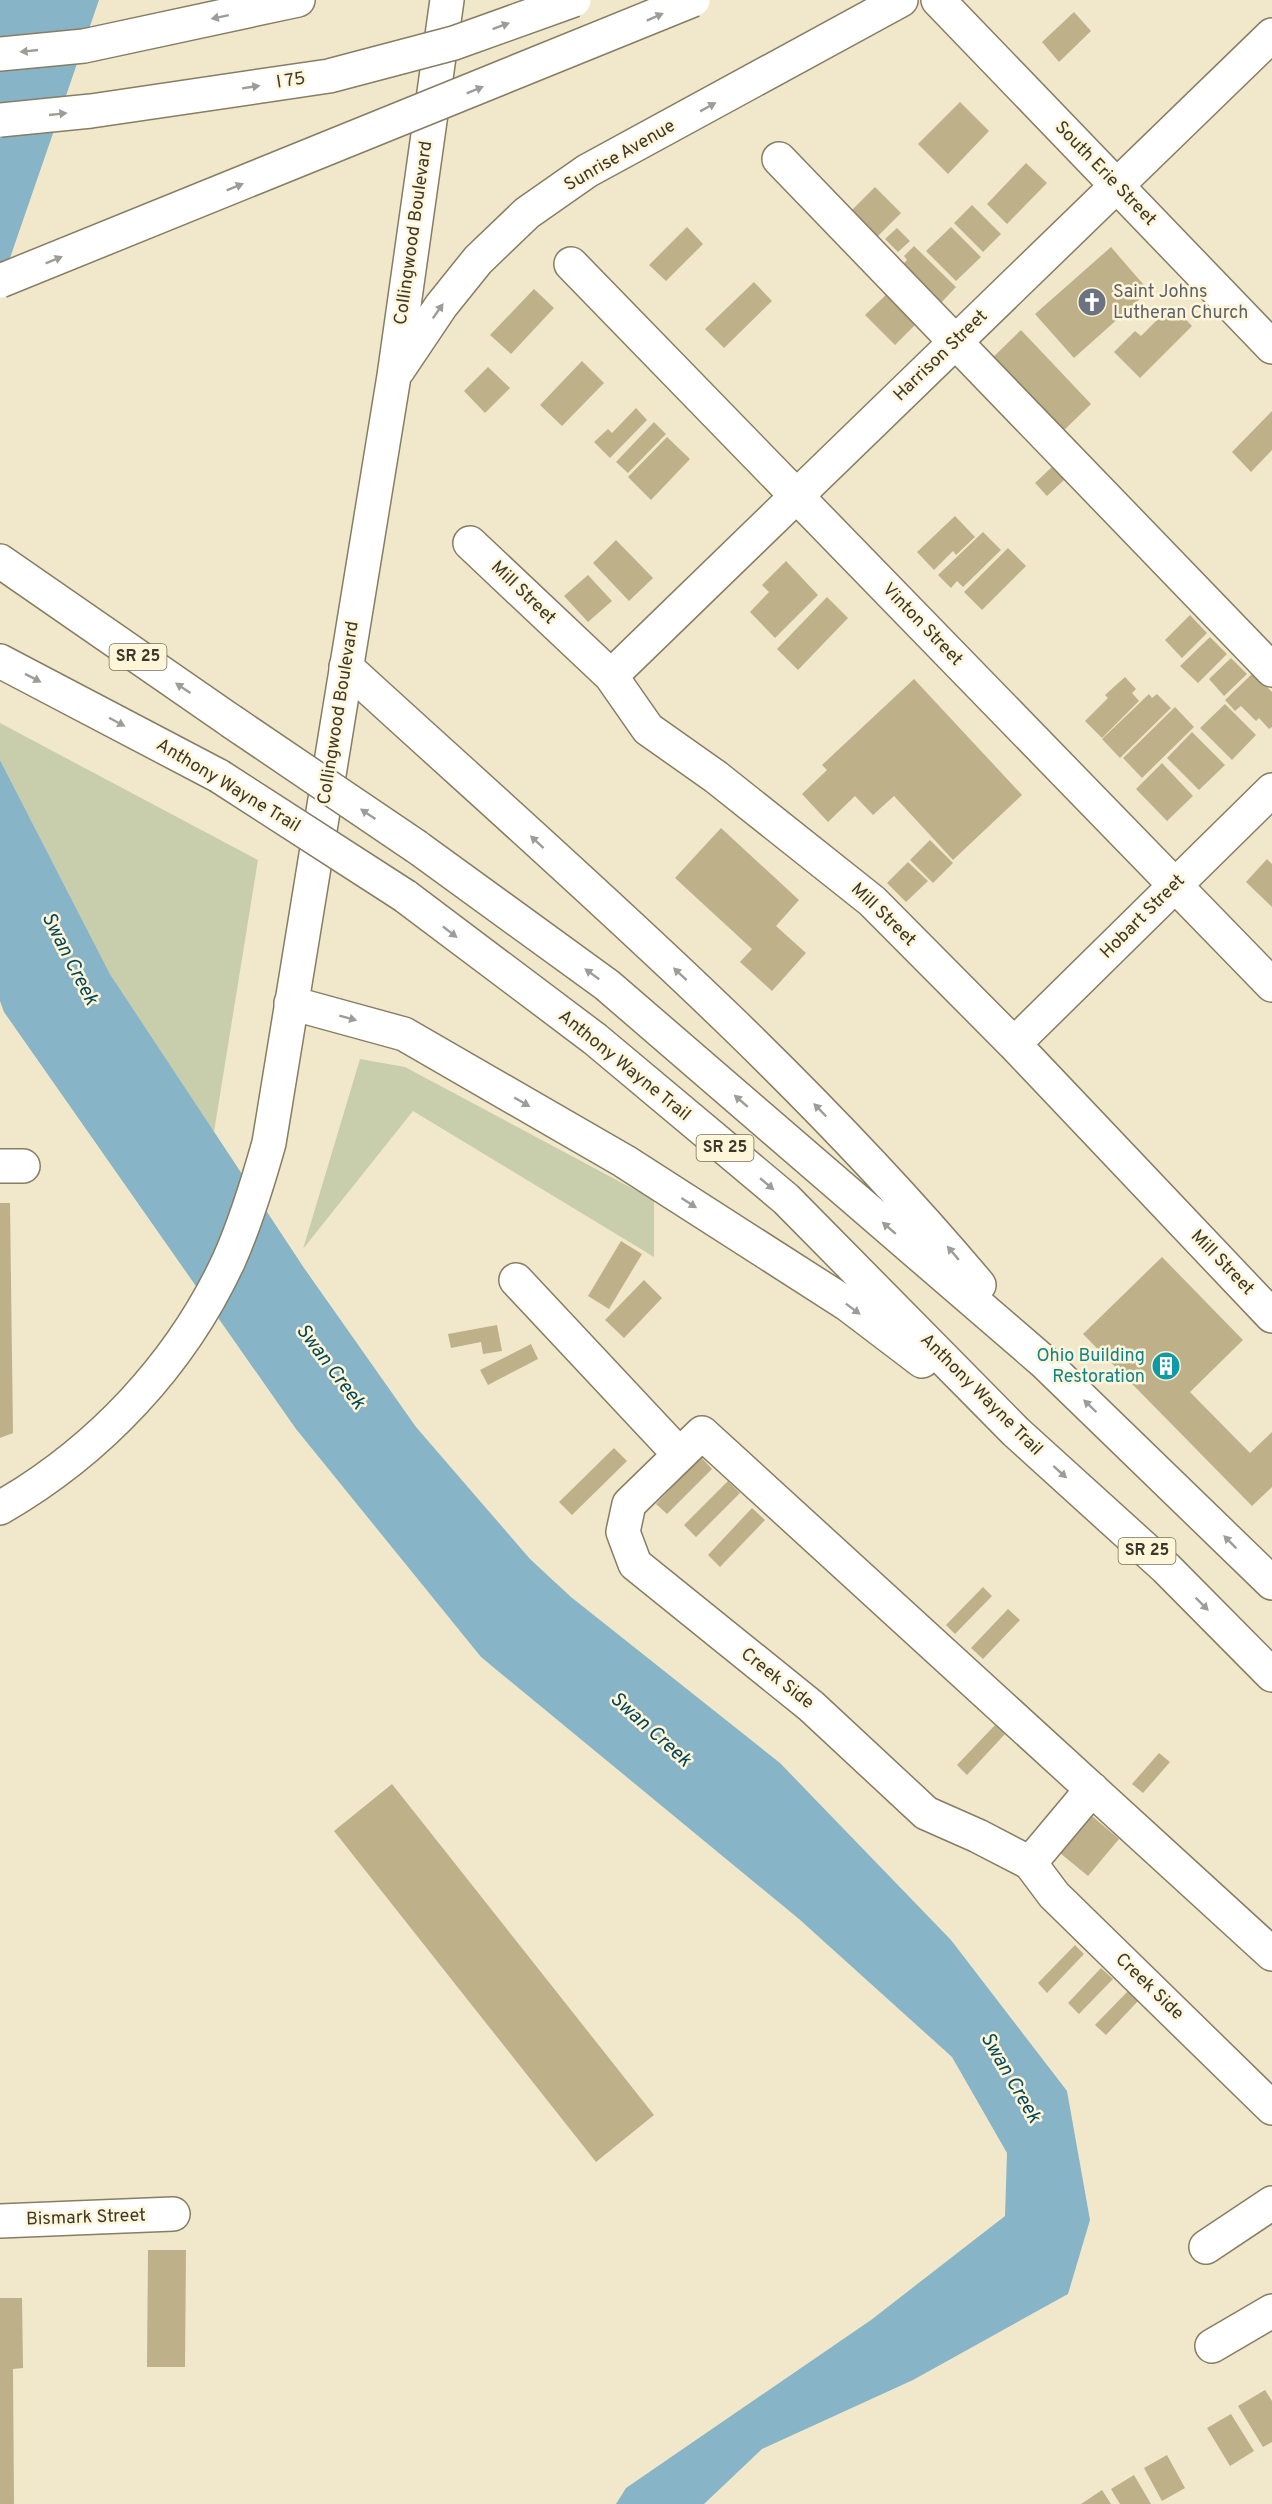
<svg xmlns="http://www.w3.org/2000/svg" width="1272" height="2504" font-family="Overpass,sans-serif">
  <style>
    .green { fill: #c8ceab }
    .water { fill: #87b5c7 }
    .building { fill: #beb189 }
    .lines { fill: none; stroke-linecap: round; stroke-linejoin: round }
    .minor-casing { stroke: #867d63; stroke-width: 36 }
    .major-casing { stroke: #867d63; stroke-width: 36 }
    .highway-casing { stroke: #867d63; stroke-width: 36 }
    .minor { stroke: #fff; stroke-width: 33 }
    .major { stroke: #fff; stroke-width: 33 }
    .highway { stroke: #fff; stroke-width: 33 }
    .highway-bridge-casing { stroke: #867d63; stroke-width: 36; stroke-linecap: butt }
    .highway-bridge { stroke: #fff; stroke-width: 33 }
    .oneway { fill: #9e9c96 }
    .labels { text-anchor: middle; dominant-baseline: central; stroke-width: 5; stroke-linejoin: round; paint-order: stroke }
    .shield { fill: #fff5d8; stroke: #767160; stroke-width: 1.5 }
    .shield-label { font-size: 16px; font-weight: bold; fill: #3c382c }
    .street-label { font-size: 18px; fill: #3c382c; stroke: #fff5d8 }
    .worship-label { font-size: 18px; fill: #5b616d; stroke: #fff5d8; text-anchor: start }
    .culture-label { font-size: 18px; fill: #0d838f; stroke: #fff5d8; text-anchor: end }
    .water-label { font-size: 20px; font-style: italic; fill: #02475b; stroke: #fff5d8 }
  </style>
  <rect width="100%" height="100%" fill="#f1e8cb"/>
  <!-- green -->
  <path class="green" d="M0 723 258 860 214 1132 110 974 0 760Z
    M360 1059 405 1067 654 1200V1257L413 1111 303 1249Z"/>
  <!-- water -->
  <path class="water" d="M0 0H99L0 287Z
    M0 760 110 974 304 1268 416 1427 530 1559 571 1597 780 1763 951 1940 1067 2091 1090 2220 1068 2294 913 2380 762 2449 704 2504H616L626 2488 871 2320 1005 2216 1007 2153 952 2057 799 1919 481 1657 296 1429 4 1012 0 1001Z"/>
  <!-- building -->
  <path class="building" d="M1074 12 1091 31 1059 62 1042 42Z
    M960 102 989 131 948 174 918 144Z
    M1026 163 1047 183 1007 224 987 204Z
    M875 187 901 213 874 240 849 213Z
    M972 205 1001 234 983 252 954 223Z
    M687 227 703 244 666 281 649 265Z
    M951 227 981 257 956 281 926 251Z
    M897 228 910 241 898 252 885 239Z
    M914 246 956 287 937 307 898 269 907 260 904 256Z
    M1111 247 1149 291 1074 358 1035 314Z
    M754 282 772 301 724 348 705 329Z
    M534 289 554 308 511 354 490 335Z
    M890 291 919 321 895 345 865 315Z
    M1172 305 1192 326 1140 378 1114 352 1135 331 1141 336Z
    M1021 330 1091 404 1057 437 986 364Z
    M582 361 604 383 562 426 540 405Z
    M488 367 510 388 485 413 464 391Z
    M636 408 647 420 610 458 594 442 608 429 612 433Z
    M1272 411V450L1251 472 1232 452Z
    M654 422 666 434 628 473 616 462Z
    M667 437 690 459 651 500 628 477Z
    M1053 466 1065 479 1047 496 1035 483Z
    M955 516 975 537 956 555 953 551 934 570 917 552Z
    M983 532 1001 550 963 587 957 581 951 588 938 575Z
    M616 540 653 578 629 601 593 563Z
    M1008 548 1026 566 982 610 964 592Z
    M786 561 818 595 775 638 750 612 769 592 762 585Z
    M588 575 612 601 588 622 564 596Z
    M827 597 848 618 798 670 777 649Z
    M1190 615 1207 633 1182 658 1165 640Z
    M1210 637 1227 654 1198 683 1180 666Z
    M1231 658 1247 674 1224 696 1209 679Z
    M1253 673 1272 692V727L1269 729 1259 718 1256 721 1241 706 1235 711 1225 700Z
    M1125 677 1136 689 1132 693 1139 701 1102 738 1085 721 1108 698 1105 695Z
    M914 679 1022 795 953 860 894 796 873 815 855 796 828 822 802 794 827 770 822 765Z
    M1149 694 1152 698 1157 694 1171 708 1120 758 1102 739Z
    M1225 704 1256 735 1232 760 1200 728Z
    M1175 707 1194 727 1142 778 1123 758Z
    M1192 732 1225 765 1199 790 1167 758Z
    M1162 763 1193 796 1167 821 1136 789Z
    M721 828 799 900 776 926 806 953 772 991 740 962 752 949 675 878Z
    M930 840 953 863 933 883 910 860Z
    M1267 859 1272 864V907L1246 882Z
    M908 862 928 881 906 902 887 883Z
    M0 1203H10L13 1433 0 1438Z
    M621 1241 642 1254 609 1309 588 1296Z
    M1162 1257 1243 1340 1190 1392 1250 1453 1272 1432V1487L1252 1506 1083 1334Z
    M644 1280 662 1298 624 1338 605 1320Z
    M497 1325 502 1351 483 1354 481 1342 451 1348 448 1334Z
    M531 1344 538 1359 488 1385 480 1370Z
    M614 1448 627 1461 572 1515 559 1502Z
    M701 1457 712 1469 667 1514 656 1504Z
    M728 1481 740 1493 696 1537 684 1525Z
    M752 1508 765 1520 720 1567 708 1555Z
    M983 1587 992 1596 955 1634 946 1625Z
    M1008 1609 1020 1620 983 1659 971 1648Z
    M995 1725 1005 1734 967 1775 957 1765Z
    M1159 1753 1170 1762 1143 1793 1132 1784Z
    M392 1784 654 2115 596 2162 334 1831Z
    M1092 1816 1119 1839 1088 1876 1060 1853Z
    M1075 1945 1084 1954 1047 1993 1038 1983Z
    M1101 1968 1113 1979 1079 2014 1068 2003Z
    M1128 1991 1138 2001 1106 2035 1095 2025Z
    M148 2250H186L185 2367H147Z
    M0 2298H22L23 2368 13 2369 14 2504H0Z
    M1265 2390 1272 2401V2442L1263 2447 1238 2406Z
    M1231 2414 1254 2451 1230 2466 1207 2428Z
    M1167 2455 1185 2488 1162 2501 1144 2468Z
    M1134 2475 1151 2504H1120L1111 2489Z
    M1102 2490 1111 2504H1081Z"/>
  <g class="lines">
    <!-- minor casing -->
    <g class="minor-casing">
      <path id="minor" d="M938 0 1272 347
        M779 159 1272 670
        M571 264 1272 985
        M470 543 611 676 648 729 716 777 872 901 1014 1044 1272 1316
        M611 676 1272 35
        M1014 1044 1272 790
        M0 1166H23
        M516 1280 679 1454
        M1030 1863 1092 1789
        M1272 1954 702 1433 629 1504 623 1532 635 1564 811 1706 926 1813 978 1836 1030 1863 1054 1895 1272 2108
        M0 2221 173 2214
        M1206 2247 1272 2203
        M1212 2346 1272 2311"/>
    </g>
    <!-- major casing -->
    <g class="major-casing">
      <path id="major" d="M398 370 441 306 478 260 527 213 587 171 901 0
        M0 1508C99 1451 181 1364 229 1260 246 1222 258 1182 269 1143L394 376 447 0"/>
    </g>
    <!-- highway casing -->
    <g class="highway-casing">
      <path id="highway" d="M0 54 84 46 298 0
        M0 561 231 721
        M0 661 219 776
        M346 667C563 866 789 1059 979 1285
        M417 847 607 985 1044 1362 1272 1583
        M405 896 595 1039 786 1199 1016 1432 1166 1568 1272 1675
        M291 1003 404 1034 624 1161 847 1304 922 1361"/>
    </g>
    <!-- minor -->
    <use href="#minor" class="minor"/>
    <!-- major -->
    <use href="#major" class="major"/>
    <!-- highway -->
    <use href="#highway" class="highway"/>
    <!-- highway-bridge casing -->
    <g class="highway-bridge-casing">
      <path id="highway-bridge" d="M0 120 91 111 329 76 454 43 574 0
        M0 281 693 0
        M231 721 417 847
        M219 776 405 896"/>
    </g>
    <!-- highway-bridge -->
    <use href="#highway-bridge" class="highway-bridge"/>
  </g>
  <!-- one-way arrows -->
  <defs><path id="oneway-solid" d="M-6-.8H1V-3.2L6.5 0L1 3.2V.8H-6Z" transform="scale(1.5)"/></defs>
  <g class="oneway">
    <use href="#oneway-solid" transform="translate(220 17) rotate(168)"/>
    <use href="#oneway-solid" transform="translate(655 17) rotate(-24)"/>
    <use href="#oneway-solid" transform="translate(501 26) rotate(-20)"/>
    <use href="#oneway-solid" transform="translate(29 51) rotate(174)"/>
    <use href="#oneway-solid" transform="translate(251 87) rotate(-9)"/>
    <use href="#oneway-solid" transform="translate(475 90) rotate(-22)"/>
    <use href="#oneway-solid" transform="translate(708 107) rotate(-29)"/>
    <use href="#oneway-solid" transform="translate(58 114) rotate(-6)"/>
    <use href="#oneway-solid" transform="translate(235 187) rotate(-22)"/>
    <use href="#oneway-solid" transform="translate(54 260) rotate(-22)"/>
    <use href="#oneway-solid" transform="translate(438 311) rotate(-55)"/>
    <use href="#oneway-solid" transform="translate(33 678) rotate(27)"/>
    <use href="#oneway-solid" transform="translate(183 688) rotate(-146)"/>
    <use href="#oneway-solid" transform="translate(117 722) rotate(28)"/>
    <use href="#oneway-solid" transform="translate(368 814) rotate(-146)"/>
    <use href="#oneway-solid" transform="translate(537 842) rotate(-137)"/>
    <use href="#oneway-solid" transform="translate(450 932) rotate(38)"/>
    <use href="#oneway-solid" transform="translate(592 974) rotate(-144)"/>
    <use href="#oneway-solid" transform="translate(680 974) rotate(-137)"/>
    <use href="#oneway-solid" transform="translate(348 1018) rotate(15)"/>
    <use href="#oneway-solid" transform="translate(741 1101) rotate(-139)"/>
    <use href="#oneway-solid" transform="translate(522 1102) rotate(30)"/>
    <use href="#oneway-solid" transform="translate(820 1110) rotate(-134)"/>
    <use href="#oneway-solid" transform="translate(767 1184) rotate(40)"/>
    <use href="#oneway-solid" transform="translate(689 1203) rotate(33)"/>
    <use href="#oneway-solid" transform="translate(889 1228) rotate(-139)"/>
    <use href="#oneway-solid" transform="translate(953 1253) rotate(-130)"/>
    <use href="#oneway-solid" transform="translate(853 1309) rotate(37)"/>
    <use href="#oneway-solid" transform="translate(1090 1406) rotate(-136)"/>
    <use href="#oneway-solid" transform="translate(1060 1472) rotate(42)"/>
    <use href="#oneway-solid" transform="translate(1230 1542) rotate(-135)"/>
    <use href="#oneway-solid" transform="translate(1202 1604) rotate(45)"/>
  </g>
  <!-- icons -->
  <defs>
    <g id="church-disc" transform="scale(1.5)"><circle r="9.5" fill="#6b7280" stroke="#fff5d8"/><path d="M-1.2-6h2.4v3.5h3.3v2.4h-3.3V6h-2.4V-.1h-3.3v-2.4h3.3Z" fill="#fff"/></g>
    <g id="building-disc" transform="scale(1.5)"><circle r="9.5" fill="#0f9aa8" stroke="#fff5d8"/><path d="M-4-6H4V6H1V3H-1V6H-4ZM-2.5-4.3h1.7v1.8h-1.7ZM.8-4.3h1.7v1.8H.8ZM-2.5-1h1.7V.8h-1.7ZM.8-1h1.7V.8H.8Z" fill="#fff"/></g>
  </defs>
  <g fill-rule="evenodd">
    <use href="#church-disc" x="1092" y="302"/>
    <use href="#building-disc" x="1166" y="1366"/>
  </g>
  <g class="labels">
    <!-- shield labels -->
    <g class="shield">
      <rect x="109.5" y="644" width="57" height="26" rx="4.5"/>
      <rect x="696.5" y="1135" width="57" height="26" rx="4.5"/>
      <rect x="1118.5" y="1538" width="57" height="26" rx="4.5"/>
    </g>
    <g class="shield-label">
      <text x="138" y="657">SR 25</text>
      <text x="725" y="1148">SR 25</text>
      <text x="1147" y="1551">SR 25</text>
    </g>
    <!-- street labels -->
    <g class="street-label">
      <text transform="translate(291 81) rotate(-9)">I 75</text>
      <text transform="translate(620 156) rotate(-30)">Sunrise Avenue</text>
      <text transform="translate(1105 174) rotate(46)">South Erie Street</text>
      <text transform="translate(414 233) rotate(-82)">Collingwood Boulevard</text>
      <text transform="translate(941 356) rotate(-44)">Harrison Street</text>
      <text transform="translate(523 593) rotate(44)">Mill Street</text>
      <text transform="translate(922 625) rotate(46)">Vinton Street</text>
      <text transform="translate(339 713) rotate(-81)">Collingwood Boulevard</text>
      <text transform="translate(228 786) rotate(31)">Anthony Wayne Trail</text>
      <text transform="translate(883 915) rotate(44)">Mill Street</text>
      <text transform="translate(1143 917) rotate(-45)">Hobart Street</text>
      <text transform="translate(624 1066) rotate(39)">Anthony Wayne Trail</text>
      <text transform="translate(1222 1263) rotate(46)">Mill Street</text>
      <text transform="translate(981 1395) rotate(45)">Anthony Wayne Trail</text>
      <text transform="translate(777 1679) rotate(38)">Creek Side</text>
      <text transform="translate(1149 1987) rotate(44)">Creek Side</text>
      <text transform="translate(86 2218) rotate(-2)">Bismark Street</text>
    </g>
    <!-- worship labels -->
    <g class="worship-label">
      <text x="1113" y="292">Saint Johns<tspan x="1113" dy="21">Lutheran Church</tspan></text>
    </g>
    <!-- culture labels -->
    <g class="culture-label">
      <text x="1145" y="1356">Ohio Building<tspan x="1145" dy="21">Restoration</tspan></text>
    </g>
    <!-- water labels -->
    <g class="water-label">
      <text transform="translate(69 959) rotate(63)">Swan Creek</text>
      <text transform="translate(330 1367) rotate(53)">Swan Creek</text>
      <text transform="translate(650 1730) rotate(42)">Swan Creek</text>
      <text transform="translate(1010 2078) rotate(60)">Swan Creek</text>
    </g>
  </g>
</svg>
